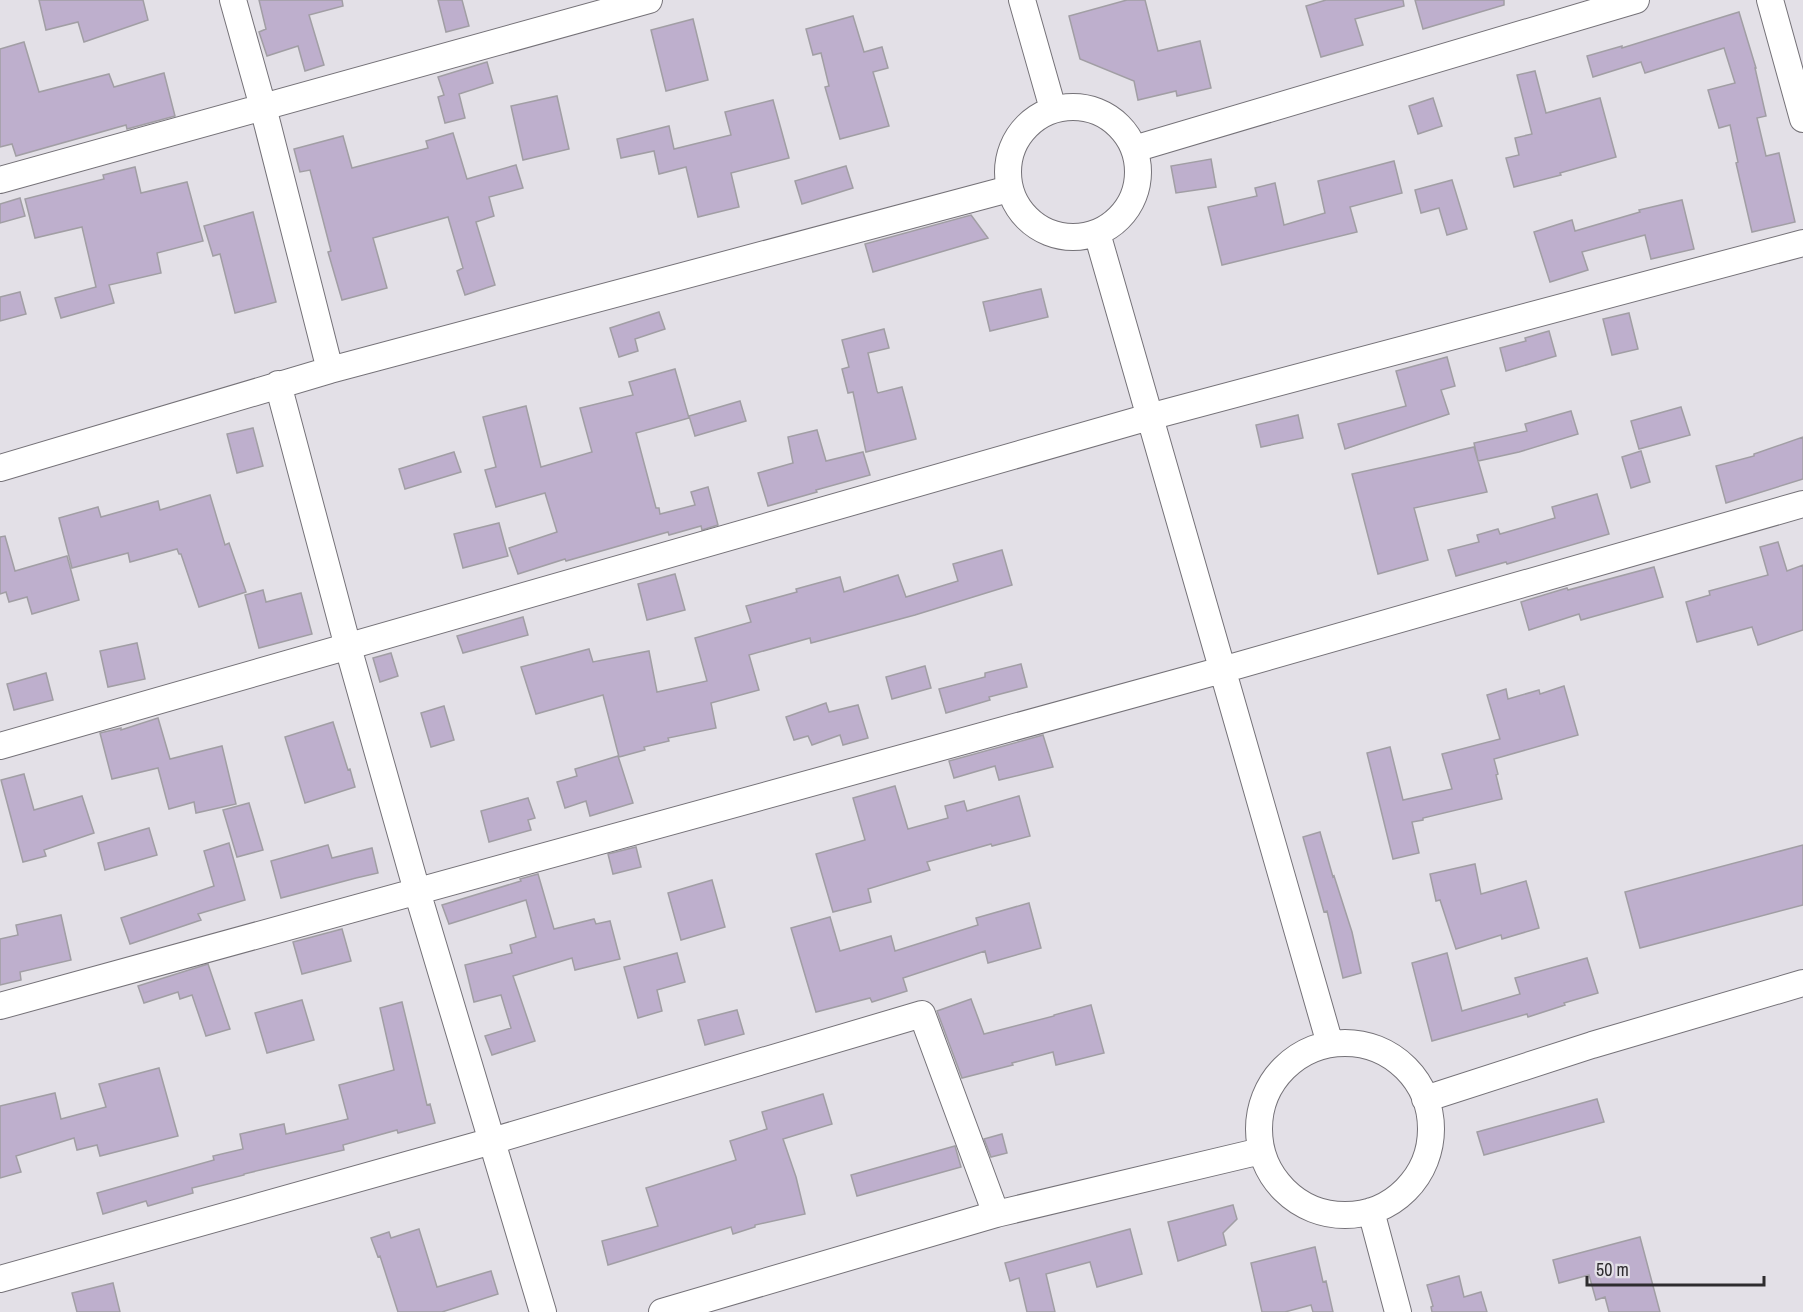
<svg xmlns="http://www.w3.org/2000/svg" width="1803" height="1312" font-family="'Archivo Narrow',sans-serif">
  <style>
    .building { fill: #beafcd; stroke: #a19ea4; stroke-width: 1.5 }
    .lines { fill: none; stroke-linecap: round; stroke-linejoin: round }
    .minor-casing { stroke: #757278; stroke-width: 28 }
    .minor { stroke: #fff; stroke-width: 26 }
  </style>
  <rect width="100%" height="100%" fill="#e3e0e7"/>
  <!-- building -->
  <path class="building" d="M39 0H143L148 20 84 42 78 22 46 30Z
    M259 0H342L343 6 309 15 324 65 305 71 298 46 267 56 259 32 266 29Z
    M438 0H462L469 26 446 32Z
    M1127 0H1145L1158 51 1200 41 1211 88 1177 96 1176 91 1138 100 1134 81 1080 59 1069 16Z
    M1326 0H1403L1404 6 1355 19 1363 45 1321 57 1306 6Z
    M1415 0H1504V5L1423 29Z
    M1739 12 1756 68H1755L1766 116 1757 118 1766 156 1779 153 1795 222 1752 232 1736 163 1738 162 1730 125 1719 128 1708 90 1735 83 1724 48 1645 73 1641 62 1593 77 1587 56 1622 46V48Z
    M853 16 864 52 882 47 888 68 873 72 889 126 840 139 825 87 829 86 821 53 813 55 806 29Z
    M693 19 708 80 666 91 651 30Z
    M24 42 39 92 109 74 114 87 164 73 175 116 127 129 126 125 16 156 12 144 0 147V49Z
    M487 62 493 83 459 94 465 118 445 123 438 97 444 95 438 77Z
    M1535 71 1546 113 1600 98 1616 157 1560 173 1561 175 1514 187 1506 158 1519 155 1515 138 1532 134 1517 75Z
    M557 96 569 149 523 160 511 106Z
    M1433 98 1442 126 1418 134 1409 106Z
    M773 100 789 158 731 173 739 207 698 217 686 167 659 174 654 151 621 158 617 139 669 126 674 149 731 135 725 112Z
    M453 133 467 179 516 165 523 188 489 197 494 216 476 222 495 285 465 295 457 271 463 268 448 217 373 238 387 288 342 300 328 252 331 251 310 170 300 172 294 149 343 136 352 168 428 148 426 141Z
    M1211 159 1216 187 1176 193 1171 166Z
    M1394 161 1402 193 1350 207 1357 232 1222 265 1208 207 1257 196 1255 188 1275 183 1284 225 1325 213 1318 181Z
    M846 166 853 188 802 204 795 181Z
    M135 167 141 193 187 182 203 241 157 253 161 273 109 285 114 303 61 318 55 298 96 287 82 227 35 238 25 199 104 179 103 175Z
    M1452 180 1467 229 1447 235 1439 208 1421 213 1415 190Z
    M20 198 25 216 0 223V204Z
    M1682 200 1694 249 1651 259 1645 235 1582 252 1588 270 1550 282 1534 232 1572 220 1575 231 1640 212 1639 210Z
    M253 212 276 302 235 313 220 254 213 256 204 226Z
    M971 215 988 238 873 272 865 244Z
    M1041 289 1048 317 990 331 983 302Z
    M20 292 26 314 0 321V297Z
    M659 312 665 329 635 339 638 351 619 357 610 328Z
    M1629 313 1638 349 1612 355 1603 319Z
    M884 329 889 348 868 353 877 391 878 393 902 387 916 439 866 452 853 392 848 393 842 369 849 367 842 340Z
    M1549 331 1556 356 1506 371 1500 348 1526 341 1525 338Z
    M1447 357 1455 386 1441 390 1449 414 1345 449 1338 424 1406 406 1396 371Z
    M675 369 689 418 636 433 656 508H659L660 514 695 505 691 492 708 487 718 525 702 530 701 526 669 535 668 532 566 561 565 559 518 574 509 548 557 532 545 493 496 507 485 470 496 467 483 417 526 406 541 467 592 452 580 408 633 395 629 382Z
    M740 401 746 421 695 436 689 416Z
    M1681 407 1690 435 1639 449 1631 421Z
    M1571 411 1578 434 1519 452 1478 461 1474 443 1527 431 1525 424Z
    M1298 415 1303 438 1261 447 1256 425Z
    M253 428 263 466 237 473 227 434Z
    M817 430 826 461 863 452 870 475 816 490 817 492 768 506 758 473 793 463 788 437Z
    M1803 437V479L1726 503 1716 466 1754 456V454Z
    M1474 447 1487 492 1414 508 1428 560 1378 574 1352 474Z
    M1641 451 1650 482 1631 488 1622 457Z
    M454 452 461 472 405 489 399 469Z
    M1597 494 1609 534 1507 564 1506 562 1456 576 1448 550 1479 542 1477 535 1498 529 1500 534 1555 518 1552 507Z
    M210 495 225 545 229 543 246 592 199 607 181 554H179L177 549 130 562 128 553 72 568 59 518 98 507 101 517 158 501 160 510Z
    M499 523 508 556 463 568 454 534Z
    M5 536 15 571 67 556 79 600 32 614 27 597 9 602 6 592 0 594V537Z
    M1778 542 1787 571 1803 565V630L1758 645 1752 627 1697 642 1686 602 1710 595 1709 591 1768 575 1760 547Z
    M1002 550 1012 585 915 615 811 643 810 638 749 655 759 690 711 703 716 728 668 738 669 741 644 747 645 750 619 757 603 695 536 714 521 667 589 649 593 662 649 651 657 692 707 681 695 638 751 622 746 606 797 592 796 589 840 577 844 592 898 575 906 597 958 581 953 564Z
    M1654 567 1663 597 1581 620 1579 614 1529 630 1521 602 1567 588 1568 590Z
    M675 574 685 610 647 620 638 584Z
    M263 590 266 602 301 593 312 634 259 648 245 595Z
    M523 617 528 635 463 653 457 636Z
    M137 643 145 679 108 687 100 651Z
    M391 653 398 676 380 682 373 658Z
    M1021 664 1027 687 989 697 990 700 946 713 939 689 985 677V673Z
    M925 666 931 688 892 699 886 677Z
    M46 673 53 700 14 710 7 684Z
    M1564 686 1578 735 1494 759 1498 774 1496 775 1502 799 1423 818V820L1412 822 1419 853 1393 859 1367 753 1390 747 1403 800 1452 789 1442 754 1500 739 1487 695 1506 689 1508 699 1539 690 1540 694Z
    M826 703 829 712 858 705 868 738 843 745 840 735 812 745 808 736 794 740 786 717Z
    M444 706 454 740 431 747 421 713Z
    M158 718 170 759 222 746 236 804 196 813 194 802 169 809 158 768 112 779 100 733 121 728V730Z
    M333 722 348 770 350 769 355 787 305 803 285 737Z
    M1043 735 1053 767 999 780 995 766 954 778 949 761Z
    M618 756 633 803 590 816 586 801 565 808 557 782 577 776 575 769Z
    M24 774 34 810 82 796 94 833 44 850 46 856 23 862 1 780Z
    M895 786 908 829 948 818 945 806 964 801 967 811 1019 796 1030 836 992 846 991 844 927 862 930 870 868 889 871 902 833 912 816 854 865 840 853 798Z
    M528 798 535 818 528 820 531 830 489 842 481 811Z
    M249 803 263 850 237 857 223 810Z
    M149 828 157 855 105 870 98 843Z
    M1320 832 1333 877 1334 876 1352 932 1361 973 1343 978 1327 911 1324 912 1303 837Z
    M229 843 245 900 198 914 201 920 130 944 121 918 214 886 204 851Z
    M328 845 332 858 372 848 378 873 356 878 281 898 271 861Z
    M1803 845V905L1640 948 1625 892Z
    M636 847 641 867 613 874 608 854Z
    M1475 864 1481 894 1526 881 1539 928 1502 939 1501 935 1456 949 1440 900 1436 901 1430 874Z
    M538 874 554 929 594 919 596 924 610 921 620 959 575 970 572 958 513 976 535 1041 492 1055 485 1036 511 1028 501 995 474 1002 465 965 512 953 510 945 536 937 526 900 449 924 442 905 521 881 520 879Z
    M712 880 725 927 681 940 668 893Z
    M1029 903 1041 948 988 963 985 951 903 978 907 991 872 1002 870 998 816 1012 791 928 830 917 840 951 891 936 895 951 978 925 976 918Z
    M61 915 71 960 20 972 21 980 0 985V939L18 935 16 925Z
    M342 929 351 961 302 974 293 942Z
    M677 953 685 982 657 990 662 1011 638 1018 624 967Z
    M1447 953 1462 1011 1520 994 1515 978 1587 958 1598 993 1564 1003 1565 1005 1528 1017 1527 1014 1432 1041 1412 963Z
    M208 964 230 1029 206 1036 192 995 180 999 178 992 144 1003 138 986Z
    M971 999 984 1034 1054 1016V1015L1091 1005 1104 1053 1056 1065 1053 1052 1012 1063 1013 1065 962 1078 937 1011Z
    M302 1000 314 1040 267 1053 255 1013Z
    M402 1002 427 1105 430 1104 435 1123 398 1133 397 1130 343 1145 344 1150 244 1174V1175L192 1188 193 1193 148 1206 146 1201 103 1214 97 1193 214 1160 213 1156 243 1149 240 1134 284 1124 286 1134 348 1119 339 1085 394 1070 380 1008Z
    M737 1010 744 1034 705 1045 698 1020Z
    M159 1068 178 1136 100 1156 97 1145 77 1150 74 1138 16 1156 21 1172 0 1178V1106L55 1093 61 1119 106 1107 99 1084Z
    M823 1094 832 1124 783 1139 796 1177 805 1214 755 1225V1227L733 1234 731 1227 608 1265 602 1241 658 1226 646 1188 736 1160 730 1141 767 1129 762 1112Z
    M1597 1099 1604 1122 1484 1155 1477 1132Z
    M1002 1134 1007 1153 991 1157 984 1139Z
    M955 1146 961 1167 857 1196 851 1175Z
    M1233 1205 1237 1219 1223 1233 1226 1245 1178 1261 1168 1222Z
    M419 1229 437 1287 491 1271 498 1294 442 1312H398L380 1256 378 1257 371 1238 389 1232 391 1238Z
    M1130 1229 1142 1274 1097 1287 1090 1262 1046 1274 1055 1312H1027L1019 1278 1010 1281 1005 1263Z
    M1640 1237 1660 1312H1609L1605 1297 1596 1300 1589 1275 1559 1283 1553 1260Z
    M1315 1247 1323 1282 1326 1281 1333 1312H1313L1311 1305 1285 1312H1262L1251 1263Z
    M1459 1276 1464 1297 1481 1292 1487 1312H1432L1431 1307 1433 1306 1427 1285Z
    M113 1283 120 1312H77L72 1293Z"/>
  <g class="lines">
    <!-- minor casing -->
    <g class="minor-casing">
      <path id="minor" d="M233 0 263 107 330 370
        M1022 0 1053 109
        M1770 0 1803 119
        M1008 172a65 65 0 1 1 130 0a65 65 0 1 1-130 0Z
        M1134 149 1636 0
        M0 180 649 0
        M1097 233 1330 1044
        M278 384 348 647 417 891 543 1312
        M0 468 330 370 1009 189
        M0 746 1149 417 1803 243
        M0 1006 1222 670 1803 504
        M1259 1129a86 86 0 1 1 172 0a86 86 0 1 1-172 0Z
        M1425 1099 1592 1045 1803 983
        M1371 1211 1398 1312
        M0 1279 492 1141 922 1014 996 1214
        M662 1312 996 1214 1261 1151"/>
    </g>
    <!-- minor -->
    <use href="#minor" class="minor"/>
  </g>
  <!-- scale -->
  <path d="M1587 1276v9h177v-9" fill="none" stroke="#2e2c2f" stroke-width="3"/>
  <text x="1596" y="1276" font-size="18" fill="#2e2c2f" stroke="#e3e0e7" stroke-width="4.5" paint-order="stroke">50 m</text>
</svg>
